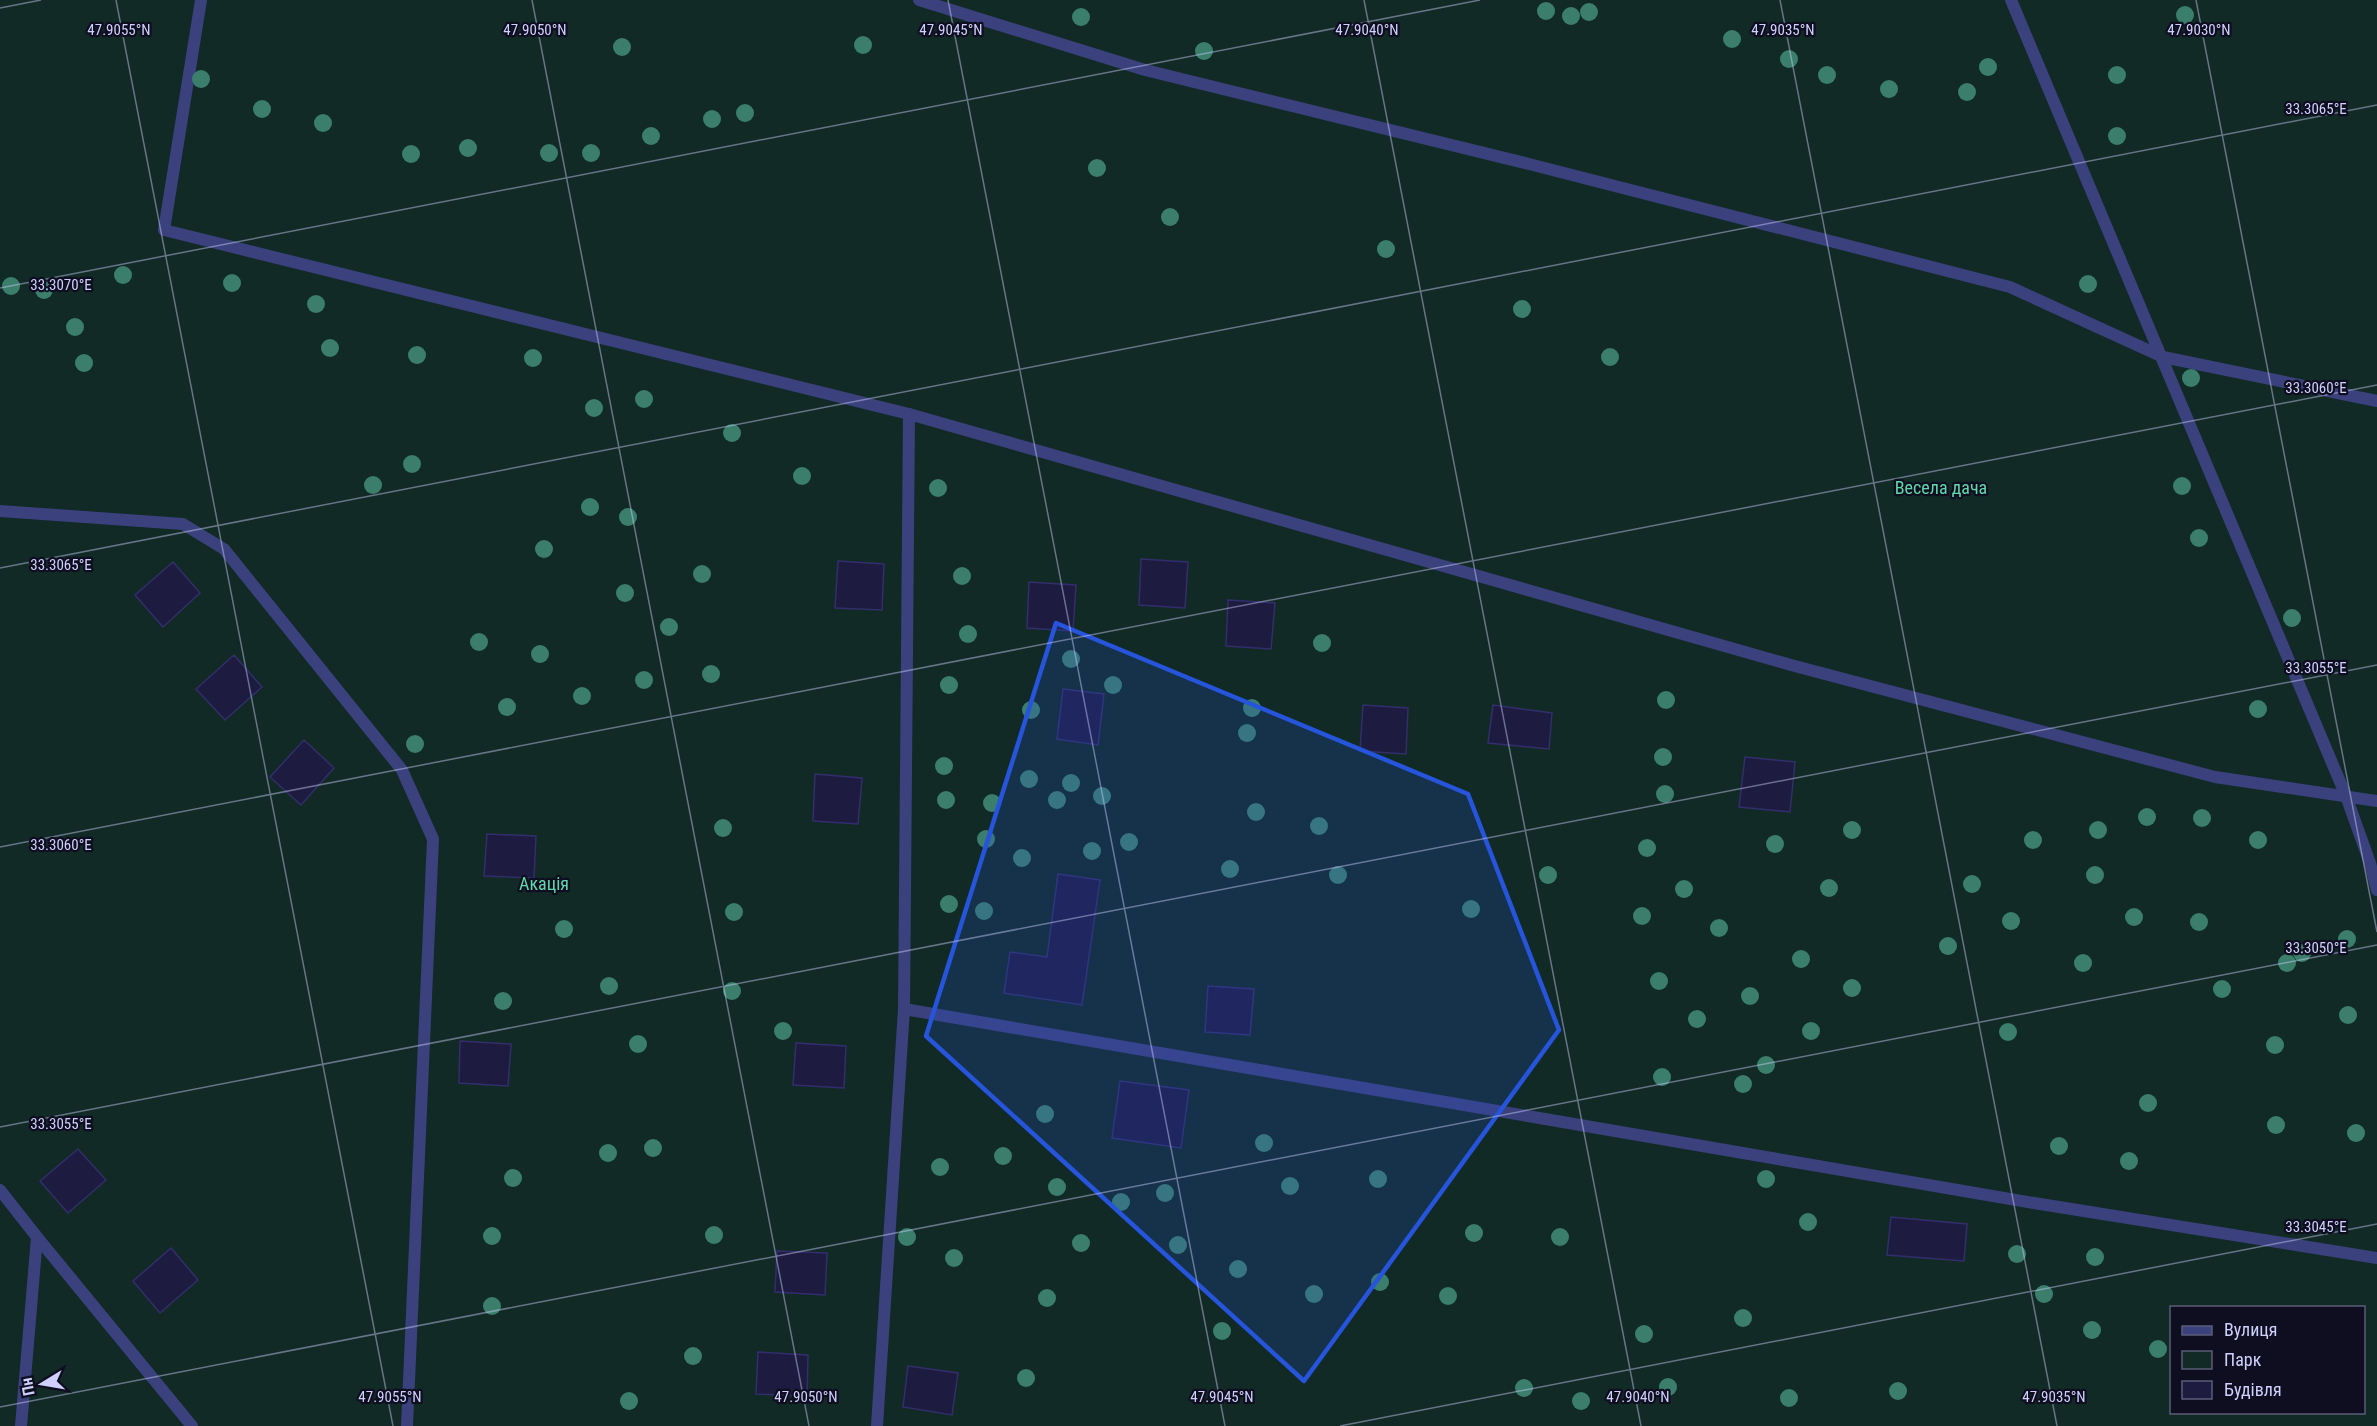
<svg xmlns="http://www.w3.org/2000/svg" width="2377" height="1426" font-family="'Roboto Condensed',sans-serif">
  <style>
    .green { fill: #112a26; fill-rule: evenodd }
    .building { fill: #1e1b40; stroke: #322e6b; stroke-width: 1.5 }
    .lines { fill: none; stroke-linecap: round; stroke-linejoin: round }
    .service { stroke: #3b417d; stroke-width: 12 }
    .minor { stroke: #3b417d; stroke-width: 12 }
    .tree { fill: #3b7e6c }
    .marked { fill: #2654da; fill-opacity: 0.2; stroke: #2654da; stroke-width: 4.5; stroke-linejoin: round }
    .ticks { fill: none; stroke: #cfd0fd; stroke-width: 1.5; stroke-opacity: 0.45 }
    .labels { text-anchor: middle; dominant-baseline: central; stroke-width: 4.5; stroke-linejoin: round; paint-order: stroke }
    .park-label { font-size: 18px; fill: #5fd9ab; stroke: #0f0e20 }
    .ticks-label { font-size: 15px; text-anchor: middle; fill: #cfd0fd; stroke: #0f0e20; stroke-width: 4.5; stroke-linejoin: round; paint-order: stroke }
  </style>
  <rect width="100%" height="100%" fill="#0f0e20"/>
  <!-- green -->
  <path class="green" d="M0 0H2377V1426H0ZM2172 1308H2364V1412H2172Z"/>
  <!-- building -->
  <path class="building" d="M1141 559 1188 562 1185 608 1139 605Z
    M838 561 884 564 882 610 835 608Z
    M173 562 200 593 163 627 135 595Z
    M1029 582 1076 585 1073 631 1027 628Z
    M1228 600 1275 603 1271 649 1226 646Z
    M234 655 262 687 225 720 196 689Z
    M1063 689 1104 694 1098 745 1057 739Z
    M1363 705 1408 708 1406 754 1360 751Z
    M1493 705 1552 713 1549 749 1488 743Z
    M304 740 334 768 301 805 270 777Z
    M1745 757 1795 762 1790 812 1739 807Z
    M815 774 862 778 858 824 813 821Z
    M487 834 536 836 534 878 484 876Z
    M1058 874 1100 880 1082 1005 1004 993 1010 952 1047 957Z
    M1208 986 1254 989 1250 1035 1205 1032Z
    M460 1041 511 1044 508 1086 459 1083Z
    M796 1043 846 1046 844 1088 793 1085Z
    M1120 1081 1189 1090 1181 1148 1112 1138Z
    M78 1149 106 1180 68 1213 40 1181Z
    M1891 1217 1967 1224 1964 1261 1887 1255Z
    M171 1248 198 1280 160 1313 133 1281Z
    M777 1251 827 1253 825 1295 775 1292Z
    M758 1352 808 1355 807 1396 756 1394Z
    M908 1366 958 1373 952 1415 903 1407Z"/>
  <g class="lines">
    <!-- service -->
    <path class="service" d="M0 511 183 524 224 549 402 770 433 839 407 1426
      M904 1009 2034 1203 2377 1258
      M0 1190 37 1237 21 1426
      M37 1237 192 1426
      M877 1426 904 1009 909 414"/>
    <!-- minor -->
    <path class="minor" d="M201 0 164 230 909 414 1791 665 2215 777 2377 801
      M919 0 1145 70 1529 164 2010 287 2163 357 2377 401
      M2011 0 2346 796 2370 863 2377 890"/>
  </g>
  <!-- trees -->
  <g class="tree">
    <circle cx="1546" cy="11" r="9"/>
    <circle cx="1589" cy="12" r="9"/>
    <circle cx="2185" cy="15" r="9"/>
    <circle cx="1571" cy="16" r="9"/>
    <circle cx="1081" cy="17" r="9"/>
    <circle cx="1732" cy="39" r="9"/>
    <circle cx="863" cy="45" r="9"/>
    <circle cx="622" cy="47" r="9"/>
    <circle cx="1204" cy="51" r="9"/>
    <circle cx="1789" cy="59" r="9"/>
    <circle cx="1988" cy="67" r="9"/>
    <circle cx="1827" cy="75" r="9"/>
    <circle cx="2117" cy="75" r="9"/>
    <circle cx="201" cy="79" r="9"/>
    <circle cx="1889" cy="89" r="9"/>
    <circle cx="1967" cy="92" r="9"/>
    <circle cx="262" cy="109" r="9"/>
    <circle cx="745" cy="113" r="9"/>
    <circle cx="712" cy="119" r="9"/>
    <circle cx="323" cy="123" r="9"/>
    <circle cx="651" cy="136" r="9"/>
    <circle cx="2117" cy="136" r="9"/>
    <circle cx="468" cy="148" r="9"/>
    <circle cx="549" cy="153" r="9"/>
    <circle cx="591" cy="153" r="9"/>
    <circle cx="411" cy="154" r="9"/>
    <circle cx="1097" cy="168" r="9"/>
    <circle cx="1170" cy="217" r="9"/>
    <circle cx="1386" cy="249" r="9"/>
    <circle cx="123" cy="275" r="9"/>
    <circle cx="232" cy="283" r="9"/>
    <circle cx="2088" cy="284" r="9"/>
    <circle cx="11" cy="286" r="9"/>
    <circle cx="44" cy="290" r="9"/>
    <circle cx="316" cy="304" r="9"/>
    <circle cx="1522" cy="309" r="9"/>
    <circle cx="75" cy="327" r="9"/>
    <circle cx="330" cy="348" r="9"/>
    <circle cx="417" cy="355" r="9"/>
    <circle cx="1610" cy="357" r="9"/>
    <circle cx="533" cy="358" r="9"/>
    <circle cx="84" cy="363" r="9"/>
    <circle cx="2191" cy="378" r="9"/>
    <circle cx="644" cy="399" r="9"/>
    <circle cx="594" cy="408" r="9"/>
    <circle cx="732" cy="433" r="9"/>
    <circle cx="412" cy="464" r="9"/>
    <circle cx="802" cy="476" r="9"/>
    <circle cx="373" cy="485" r="9"/>
    <circle cx="2182" cy="486" r="9"/>
    <circle cx="938" cy="488" r="9"/>
    <circle cx="590" cy="507" r="9"/>
    <circle cx="628" cy="517" r="9"/>
    <circle cx="2199" cy="538" r="9"/>
    <circle cx="544" cy="549" r="9"/>
    <circle cx="702" cy="574" r="9"/>
    <circle cx="962" cy="576" r="9"/>
    <circle cx="625" cy="593" r="9"/>
    <circle cx="2292" cy="618" r="9"/>
    <circle cx="669" cy="627" r="9"/>
    <circle cx="968" cy="634" r="9"/>
    <circle cx="479" cy="642" r="9"/>
    <circle cx="1322" cy="643" r="9"/>
    <circle cx="540" cy="654" r="9"/>
    <circle cx="1071" cy="659" r="9"/>
    <circle cx="711" cy="674" r="9"/>
    <circle cx="644" cy="680" r="9"/>
    <circle cx="949" cy="685" r="9"/>
    <circle cx="1113" cy="685" r="9"/>
    <circle cx="582" cy="696" r="9"/>
    <circle cx="1666" cy="700" r="9"/>
    <circle cx="507" cy="707" r="9"/>
    <circle cx="1252" cy="708" r="9"/>
    <circle cx="2258" cy="709" r="9"/>
    <circle cx="1031" cy="710" r="9"/>
    <circle cx="1247" cy="733" r="9"/>
    <circle cx="415" cy="744" r="9"/>
    <circle cx="1663" cy="757" r="9"/>
    <circle cx="944" cy="766" r="9"/>
    <circle cx="1029" cy="779" r="9"/>
    <circle cx="1071" cy="783" r="9"/>
    <circle cx="1665" cy="794" r="9"/>
    <circle cx="1102" cy="796" r="9"/>
    <circle cx="946" cy="800" r="9"/>
    <circle cx="1057" cy="800" r="9"/>
    <circle cx="992" cy="803" r="9"/>
    <circle cx="1256" cy="812" r="9"/>
    <circle cx="2147" cy="817" r="9"/>
    <circle cx="2202" cy="818" r="9"/>
    <circle cx="1319" cy="826" r="9"/>
    <circle cx="723" cy="828" r="9"/>
    <circle cx="1852" cy="830" r="9"/>
    <circle cx="2098" cy="830" r="9"/>
    <circle cx="986" cy="839" r="9"/>
    <circle cx="2033" cy="840" r="9"/>
    <circle cx="2258" cy="840" r="9"/>
    <circle cx="1129" cy="842" r="9"/>
    <circle cx="1775" cy="844" r="9"/>
    <circle cx="1647" cy="848" r="9"/>
    <circle cx="1092" cy="851" r="9"/>
    <circle cx="1022" cy="858" r="9"/>
    <circle cx="1230" cy="869" r="9"/>
    <circle cx="1338" cy="875" r="9"/>
    <circle cx="1548" cy="875" r="9"/>
    <circle cx="2095" cy="875" r="9"/>
    <circle cx="1972" cy="884" r="9"/>
    <circle cx="1829" cy="888" r="9"/>
    <circle cx="1684" cy="889" r="9"/>
    <circle cx="949" cy="904" r="9"/>
    <circle cx="1471" cy="909" r="9"/>
    <circle cx="984" cy="911" r="9"/>
    <circle cx="734" cy="912" r="9"/>
    <circle cx="1642" cy="916" r="9"/>
    <circle cx="2134" cy="917" r="9"/>
    <circle cx="2011" cy="921" r="9"/>
    <circle cx="2199" cy="922" r="9"/>
    <circle cx="1719" cy="928" r="9"/>
    <circle cx="564" cy="929" r="9"/>
    <circle cx="2347" cy="939" r="9"/>
    <circle cx="1948" cy="946" r="9"/>
    <circle cx="2302" cy="953" r="9"/>
    <circle cx="1801" cy="959" r="9"/>
    <circle cx="2083" cy="963" r="9"/>
    <circle cx="2287" cy="963" r="9"/>
    <circle cx="1659" cy="981" r="9"/>
    <circle cx="609" cy="986" r="9"/>
    <circle cx="1852" cy="988" r="9"/>
    <circle cx="2222" cy="989" r="9"/>
    <circle cx="732" cy="991" r="9"/>
    <circle cx="1750" cy="996" r="9"/>
    <circle cx="503" cy="1001" r="9"/>
    <circle cx="2348" cy="1015" r="9"/>
    <circle cx="1697" cy="1019" r="9"/>
    <circle cx="783" cy="1031" r="9"/>
    <circle cx="1811" cy="1031" r="9"/>
    <circle cx="2008" cy="1032" r="9"/>
    <circle cx="638" cy="1044" r="9"/>
    <circle cx="2275" cy="1045" r="9"/>
    <circle cx="1766" cy="1065" r="9"/>
    <circle cx="1662" cy="1077" r="9"/>
    <circle cx="1743" cy="1084" r="9"/>
    <circle cx="2148" cy="1103" r="9"/>
    <circle cx="1045" cy="1114" r="9"/>
    <circle cx="2276" cy="1125" r="9"/>
    <circle cx="2356" cy="1133" r="9"/>
    <circle cx="1264" cy="1143" r="9"/>
    <circle cx="2059" cy="1146" r="9"/>
    <circle cx="653" cy="1148" r="9"/>
    <circle cx="608" cy="1153" r="9"/>
    <circle cx="1003" cy="1156" r="9"/>
    <circle cx="2129" cy="1161" r="9"/>
    <circle cx="940" cy="1167" r="9"/>
    <circle cx="513" cy="1178" r="9"/>
    <circle cx="1378" cy="1179" r="9"/>
    <circle cx="1766" cy="1179" r="9"/>
    <circle cx="1290" cy="1186" r="9"/>
    <circle cx="1057" cy="1187" r="9"/>
    <circle cx="1165" cy="1193" r="9"/>
    <circle cx="1121" cy="1202" r="9"/>
    <circle cx="1808" cy="1222" r="9"/>
    <circle cx="1474" cy="1233" r="9"/>
    <circle cx="714" cy="1235" r="9"/>
    <circle cx="492" cy="1236" r="9"/>
    <circle cx="907" cy="1237" r="9"/>
    <circle cx="1560" cy="1237" r="9"/>
    <circle cx="1081" cy="1243" r="9"/>
    <circle cx="1178" cy="1245" r="9"/>
    <circle cx="2017" cy="1254" r="9"/>
    <circle cx="2095" cy="1257" r="9"/>
    <circle cx="954" cy="1258" r="9"/>
    <circle cx="1238" cy="1269" r="9"/>
    <circle cx="1380" cy="1282" r="9"/>
    <circle cx="1314" cy="1294" r="9"/>
    <circle cx="2044" cy="1294" r="9"/>
    <circle cx="1448" cy="1296" r="9"/>
    <circle cx="1047" cy="1298" r="9"/>
    <circle cx="492" cy="1306" r="9"/>
    <circle cx="1743" cy="1318" r="9"/>
    <circle cx="2092" cy="1330" r="9"/>
    <circle cx="1222" cy="1331" r="9"/>
    <circle cx="1644" cy="1334" r="9"/>
    <circle cx="2158" cy="1349" r="9"/>
    <circle cx="693" cy="1356" r="9"/>
    <circle cx="1026" cy="1378" r="9"/>
    <circle cx="1668" cy="1387" r="9"/>
    <circle cx="1524" cy="1388" r="9"/>
    <circle cx="1898" cy="1391" r="9"/>
    <circle cx="1789" cy="1398" r="9"/>
    <circle cx="629" cy="1401" r="9"/>
    <circle cx="1581" cy="1401" r="9"/>
  </g>
  <!-- marked area -->
  <path class="marked" d="M1056 623 1468 794 1559 1030 1304 1381 926 1036Z"/>
  <!-- ticks -->
  <path class="ticks" d="M116 0 393 1426M532 0 809 1426M948 0 1225 1426M1364 0 1641 1426M1780 0 2057 1426M2196 0 2377 932M0 8 41 0M0 288 1480 0M0 568 2377 105M0 847 2377 385M0 1127 2377 665M0 1407 2377 945M1340 1426 2377 1224"/>
  <g class="labels">
    <!-- park labels -->
    <g class="park-label">
      <text x="1941" y="487">Весела дача</text>
      <text x="544" y="883">Акація</text>
    </g>
  </g>
  <g class="ticks-label">
    <text x="119" y="35">47.9055°N</text>
    <text x="535" y="35">47.9050°N</text>
    <text x="951" y="35">47.9045°N</text>
    <text x="1367" y="35">47.9040°N</text>
    <text x="1783" y="35">47.9035°N</text>
    <text x="2199" y="35">47.9030°N</text>
    <text x="2316" y="114">33.3065°E</text>
    <text x="61" y="290">33.3070°E</text>
    <text x="2316" y="393">33.3060°E</text>
    <text x="61" y="570">33.3065°E</text>
    <text x="2316" y="673">33.3055°E</text>
    <text x="61" y="850">33.3060°E</text>
    <text x="2316" y="953">33.3050°E</text>
    <text x="61" y="1129">33.3055°E</text>
    <text x="2316" y="1232">33.3045°E</text>
    <text x="390" y="1402">47.9055°N</text>
    <text x="806" y="1402">47.9050°N</text>
    <text x="1222" y="1402">47.9045°N</text>
    <text x="1638" y="1402">47.9040°N</text>
    <text x="2054" y="1402">47.9035°N</text>
  </g>
  <!-- legend -->
  <rect x="2170" y="1306" width="195" height="108" fill="#0f0e20" stroke="#5c5c78" stroke-width="1.5"/>
  <rect x="2182" y="1326" width="30" height="9" fill="#3b417d" stroke="#5c5c78" stroke-width="1.5"/>
  <text x="2224" y="1336" font-size="18" fill="#cfd0fd">Вулиця</text>
  <rect x="2182" y="1351" width="30" height="18" fill="#112a26" stroke="#5c5c78" stroke-width="1.5"/>
  <text x="2224" y="1366" font-size="18" fill="#cfd0fd">Парк</text>
  <rect x="2182" y="1381" width="30" height="18" fill="#1e1b40" stroke="#5c5c78" stroke-width="1.5"/>
  <text x="2224" y="1396" font-size="18" fill="#cfd0fd">Будівля</text>
  <!-- north arrow -->
  <g transform="translate(42 1384) rotate(259)" stroke="#0f0e20" stroke-width="4.5" paint-order="stroke">
  <path d="M0-4.5L10 22L0 15L-10 22Z" fill="#cfd0fd"/>
  <text y="-9" font-size="16" font-weight="bold" text-anchor="middle" fill="#cfd0fd">Пн</text>
  </g>
</svg>
